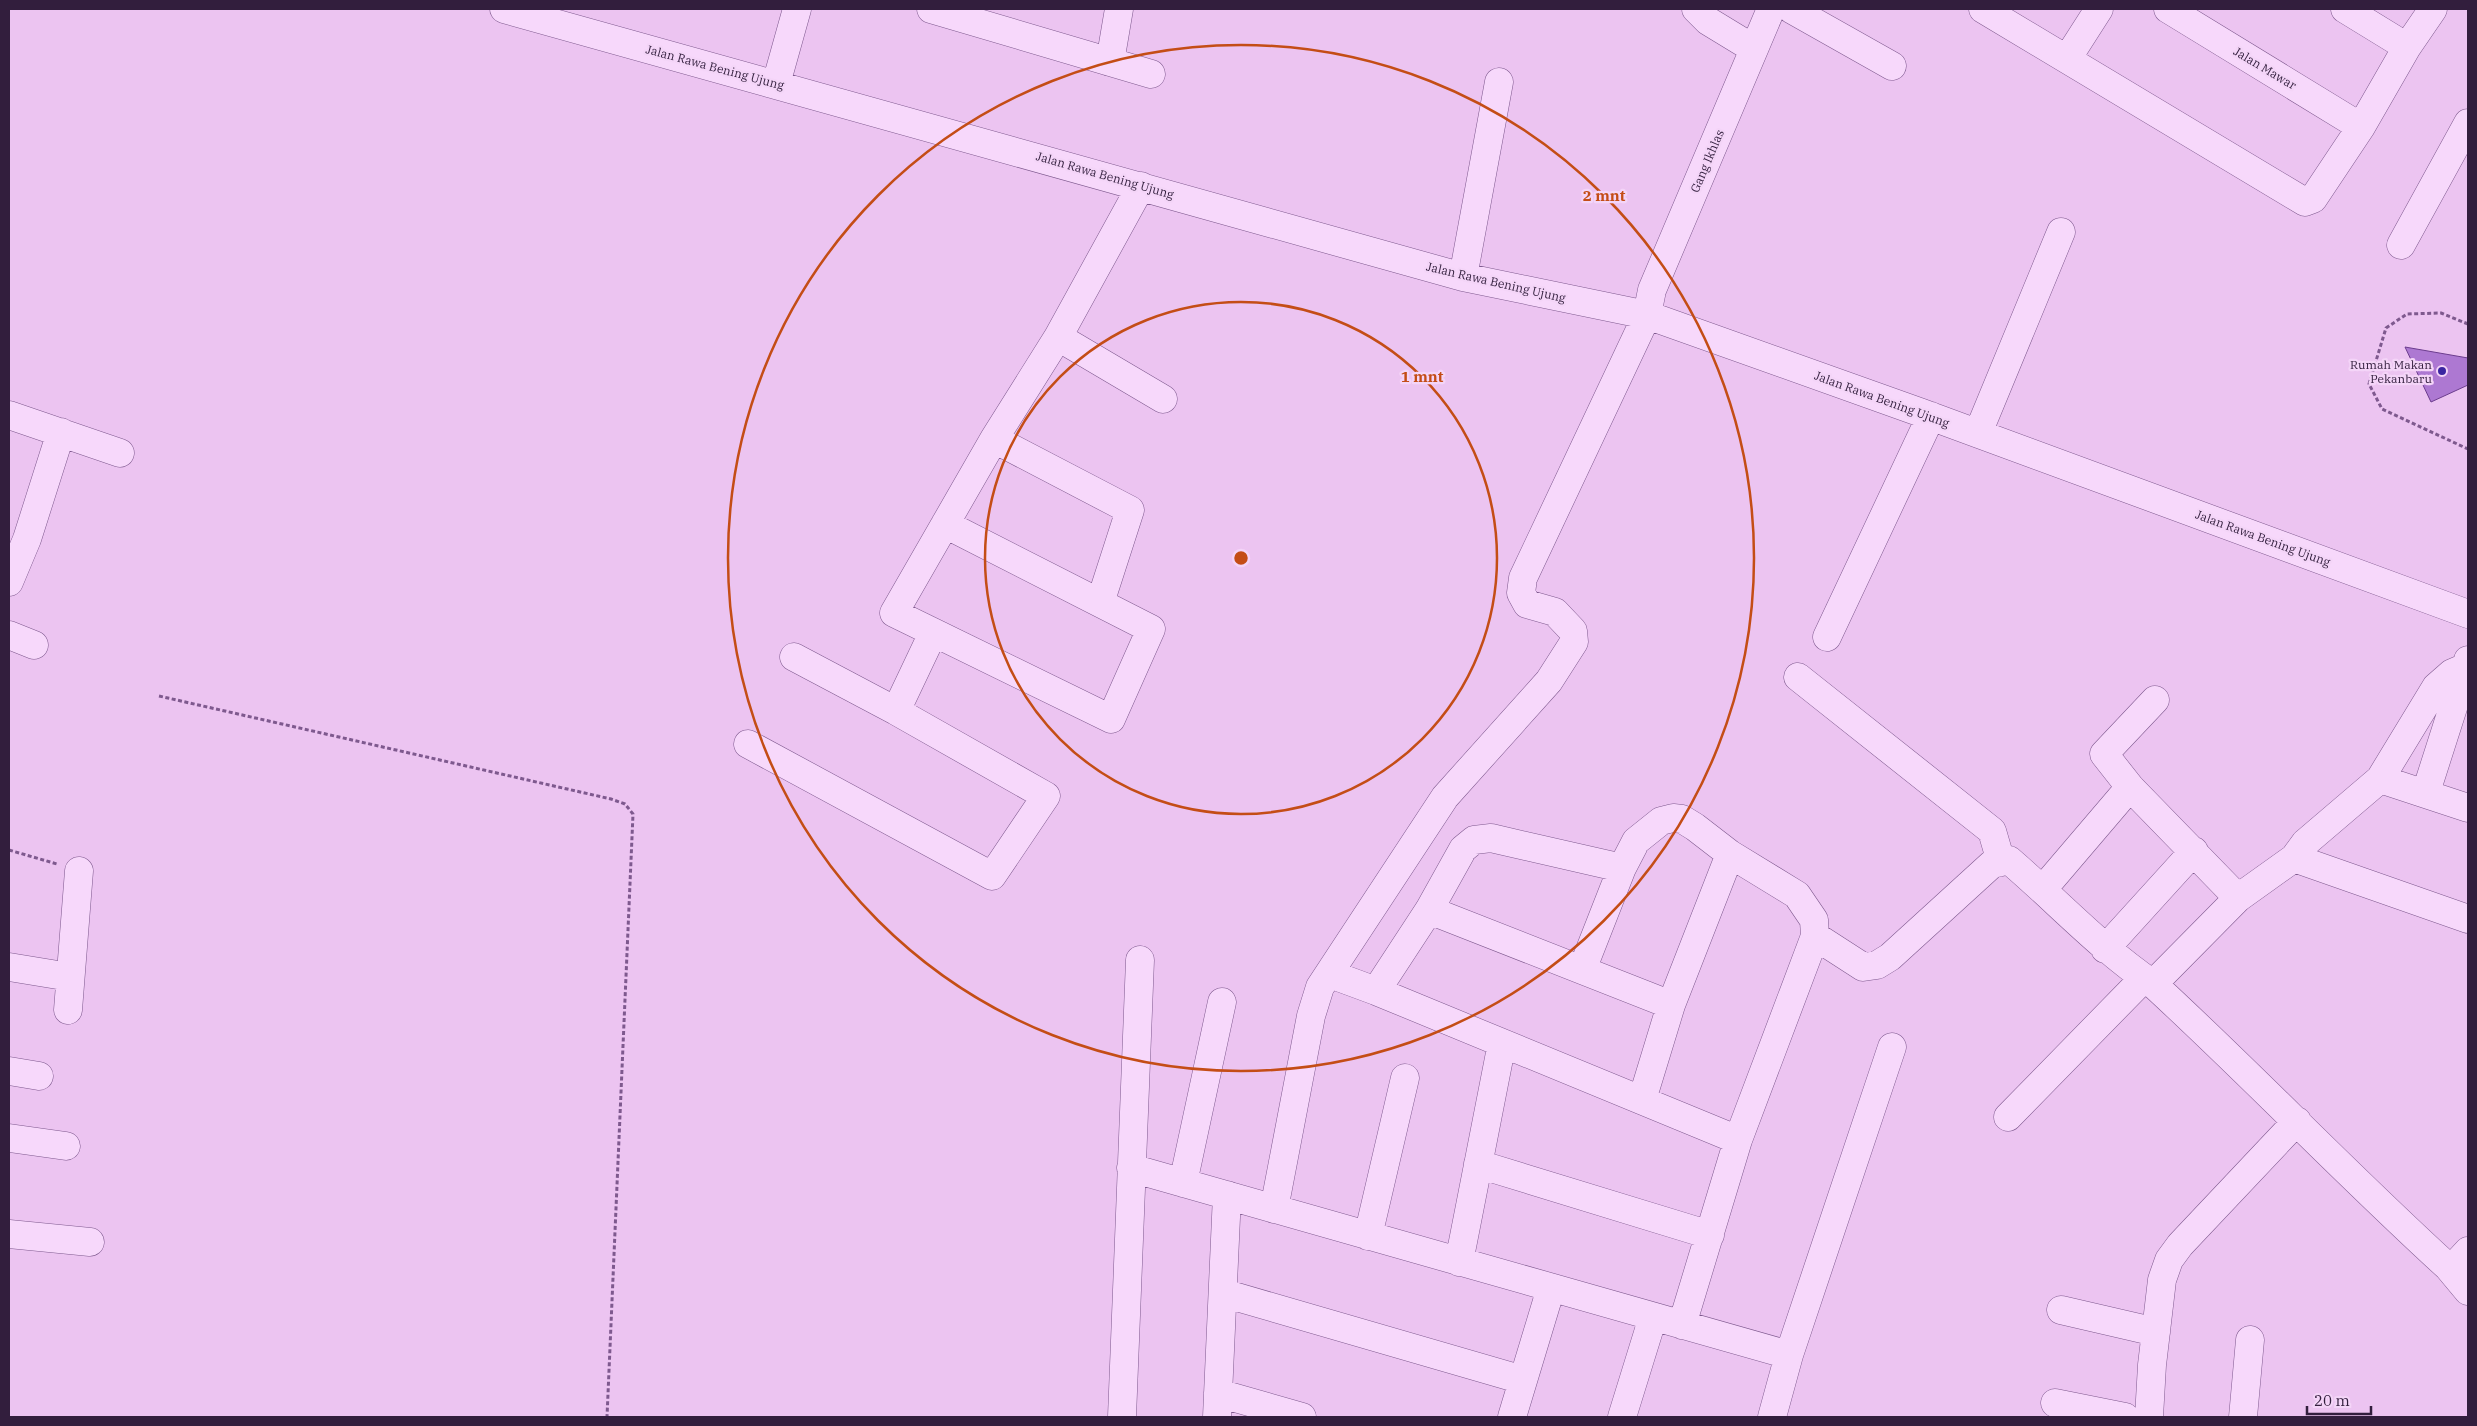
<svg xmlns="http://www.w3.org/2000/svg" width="2477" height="1426" font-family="'IBM Plex Serif',serif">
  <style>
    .building { fill: #ad78d2; stroke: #6c3d8e }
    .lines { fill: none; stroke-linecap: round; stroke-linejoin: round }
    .minor-casing { stroke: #7e598e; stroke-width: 29 }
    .path { stroke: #7e598e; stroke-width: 3; stroke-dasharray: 4 2.5; stroke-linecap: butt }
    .minor { stroke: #f7d8fb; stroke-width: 28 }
    .ring { fill: none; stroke: #c44d16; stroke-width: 2.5 }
    .poi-dot { fill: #3a25a1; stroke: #f4d5f8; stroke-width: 2 }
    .labels { text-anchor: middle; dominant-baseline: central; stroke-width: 4.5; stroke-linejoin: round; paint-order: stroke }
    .street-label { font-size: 12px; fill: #321e3d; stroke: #f4d5f8 }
    .poi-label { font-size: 12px; fill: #321e3d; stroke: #f4d5f8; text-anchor: end }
    .centre { fill: #c44d16; stroke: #f4d5f8; stroke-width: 2.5 }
    .ring-label { font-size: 15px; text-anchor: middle; font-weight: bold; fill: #c44d16; stroke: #f4d5f8; stroke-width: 4.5; stroke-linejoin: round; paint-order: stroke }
  </style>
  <rect width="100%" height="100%" fill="#ecc4f1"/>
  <!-- building -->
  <path class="building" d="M2405 347 2468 358V385L2431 402Z"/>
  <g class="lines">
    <!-- minor casing -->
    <g class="minor-casing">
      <path id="minor" d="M504 9 1463 277 1647 315 1922 413 2468 614
        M931 9 1151 74
        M1696 9 1708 21 1754 49
        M1791 9 1892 66
        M1983 9 2305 202 2313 199 2361 127 2407 47 2433 9
        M2168 9 2361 127
        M2345 9 2407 47
        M2067 59 2099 9
        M1110 62 1119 9
        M776 84 797 9
        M2401 245 2468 123
        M1463 277 1499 82
        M1058 337 1163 399
        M9 415 120 453
        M1978 433 2061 232
        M994 439 1130 510 1100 603
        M945 524 1151 629 1111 719 894 613 994 439 1058 337 1141 186
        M9 582 27 539 61 432
        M9 635 34 645
        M1827 637 1931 416
        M794 657 896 711 933 633
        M1798 677 1992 831 2001 862
        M2155 700 2104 754 2130 787 2238 898
        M748 744 992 876 1046 796 896 711
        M2380 779 2468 808
        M2426 792 2466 667
        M2294 858 2468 919
        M2043 889 2130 787
        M1429 910 1671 1005
        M2105 949 2194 851
        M9 967 70 977
        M1582 970 1622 868 1636 841 1661 821 1673 818 1682 819 1695 827 1730 854 1797 895 1814 920 1815 936
        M1330 974 1376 991 1738 1140
        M2153 984C2253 1076 2347 1175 2448 1267L2455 1265 2468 1251
        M1376 991 1429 910 1463 849 1474 840 1491 838 1622 868
        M68 1010 79 871
        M9 1071 39 1076
        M1642 1100 1671 1005 1730 854
        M2008 1117 2144 978
        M9 1138 66 1146
        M1478 1164 1710 1235
        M1131 1168 1789 1355
        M1183 1183 1222 1002
        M1274 1209 1311 1016 1320 987 1445 797 1549 681 1574 642 1573 631 1555 612 1527 604 1521 593 1523 578 1647 315 1652 290 1771 9
        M9 1234 90 1242
        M1368 1236 1405 1078
        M1459 1262 1502 1043
        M2448 1267 2468 1291
        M1223 1293 1523 1380
        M2061 1310 2156 1332
        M1682 1325 1738 1140 1815 936 1863 967 1877 965 1890 957 1992 864 2009 860C2057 901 2100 948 2153 984L2238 898 2294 858 2305 843 2380 779 2436 687 2452 673 2466 667 2468 660
        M1218 1393 1302 1417
        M2055 1403 2125 1417
        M1122 1417 1140 960
        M1217 1417 1227 1195
        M1512 1417 1551 1288
        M1622 1417 1653 1317
        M1772 1417 1789 1355 1892 1047
        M2149 1417 2152 1365 2162 1280 2169 1260 2180 1245 2297 1121
        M2243 1417 2250 1340"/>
    </g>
    <!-- path -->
    <path class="path" d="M2468 324 2441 313 2407 314 2386 328 2369 384 2382 409 2468 449
      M159 696 611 799 625 804 633 814 607 1417
      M9 850 57 864"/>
    <!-- minor -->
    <use href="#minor" class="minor"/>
  </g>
  <!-- distance rings -->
  <g class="ring">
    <circle cx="1241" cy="558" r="256"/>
    <circle cx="1241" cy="558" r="513"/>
  </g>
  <!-- markers -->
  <circle class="poi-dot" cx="2442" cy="371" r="5"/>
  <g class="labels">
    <!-- street labels -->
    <g class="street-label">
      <text transform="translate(715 67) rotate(15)">Jalan Rawa Bening Ujung</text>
      <text transform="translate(2265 68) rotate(31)">Jalan Mawar</text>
      <text transform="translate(1707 161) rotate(-67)">Gang Ikhlas</text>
      <text transform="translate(1105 175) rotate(16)">Jalan Rawa Bening Ujung</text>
      <text transform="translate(1496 282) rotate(13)">Jalan Rawa Bening Ujung</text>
      <text transform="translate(1882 399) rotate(20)">Jalan Rawa Bening Ujung</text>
      <text transform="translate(2263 538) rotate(20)">Jalan Rawa Bening Ujung</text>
    </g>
    <!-- poi labels -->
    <g class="poi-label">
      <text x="2432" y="364">Rumah Makan<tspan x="2432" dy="14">Pekanbaru</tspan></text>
    </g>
  </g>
  <circle cx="1241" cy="558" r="8" class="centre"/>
  <g class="ring-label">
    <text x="1604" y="201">2 mnt</text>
    <text x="1422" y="382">1 mnt</text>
  </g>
  <!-- border -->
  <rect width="2477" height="1426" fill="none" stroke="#321e3d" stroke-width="20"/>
  <!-- scale -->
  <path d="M2307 1406v8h64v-8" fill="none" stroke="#321e3d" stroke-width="2.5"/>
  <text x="2314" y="1406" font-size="15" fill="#321e3d" stroke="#f4d5f8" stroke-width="4" paint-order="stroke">20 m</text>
</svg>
